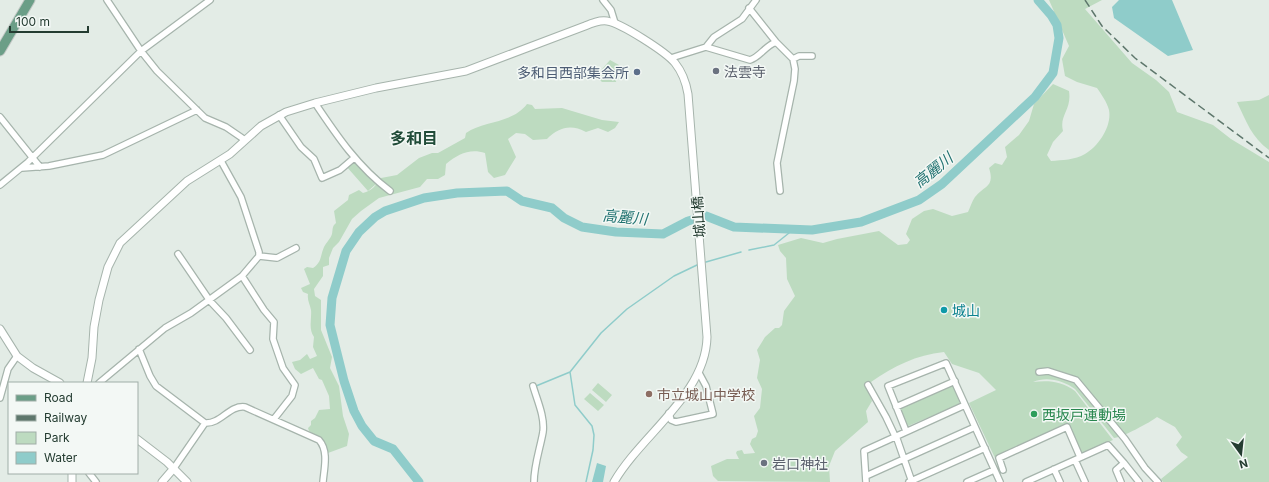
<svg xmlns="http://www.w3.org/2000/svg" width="1269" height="482" font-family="Inter,'Noto Sans JP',sans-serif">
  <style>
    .green { fill: #bddbc0 }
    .water { fill: #8fccca }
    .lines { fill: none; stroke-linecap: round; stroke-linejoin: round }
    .stream { stroke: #8fccca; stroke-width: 1.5 }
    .river { stroke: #8fccca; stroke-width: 9 }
    .minor-casing { stroke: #a6b4ac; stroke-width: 8 }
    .tertiary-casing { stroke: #a6b4ac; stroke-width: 9 }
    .primary-casing { stroke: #c2c8c5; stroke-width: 11 }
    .minor { stroke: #fff; stroke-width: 5.5 }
    .tertiary { stroke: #fff; stroke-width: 7 }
    .primary { stroke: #6b9e87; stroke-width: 9 }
    .rail { stroke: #5e776c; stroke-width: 1.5; stroke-dasharray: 8 4; stroke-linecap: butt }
    .worship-dot { fill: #6b7280; stroke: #f3f8f5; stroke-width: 1.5 }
    .service-dot { fill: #5c6f8a; stroke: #f3f8f5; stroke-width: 1.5 }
    .culture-dot { fill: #0f9aa8; stroke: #f3f8f5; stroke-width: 1.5 }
    .education-dot { fill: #8d6e63; stroke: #f3f8f5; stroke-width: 1.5 }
    .leisure-dot { fill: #2e9e5b; stroke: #f3f8f5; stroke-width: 1.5 }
    .labels { text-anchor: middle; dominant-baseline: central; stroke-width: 3; stroke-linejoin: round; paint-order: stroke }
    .worship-label { font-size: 14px; fill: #5b616d; stroke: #f3f8f5; text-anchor: start }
    .service-label { font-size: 14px; fill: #4e5e75; stroke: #f3f8f5; text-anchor: end }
    .street-label { font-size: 14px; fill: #243c31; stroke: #f3f8f5 }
    .culture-label { font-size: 14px; fill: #0d838f; stroke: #f3f8f5; text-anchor: start }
    .education-label { font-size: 14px; fill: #785e54; stroke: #f3f8f5; text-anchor: start }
    .leisure-label { font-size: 14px; fill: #27864d; stroke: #f3f8f5; text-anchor: start }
    .water-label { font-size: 15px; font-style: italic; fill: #227371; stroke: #f3f8f5 }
    .quarter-label { font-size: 16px; font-weight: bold; fill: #214c39; stroke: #f3f8f5 }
  </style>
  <rect width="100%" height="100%" fill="#e3ece6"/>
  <!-- green -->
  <path class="green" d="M1049 0H1102L1085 9 1132 63 1156 80 1169 92 1177 112 1213 125 1231 139 1269 162V482H1163L1161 479 1188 457 1181 452 1176 445 1182 437 1175 427 1157 417C1151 422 1121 438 1114 438L1075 389C1064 381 1047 376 1033 382 1048 380 1062 381 1075 391L1113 440 1080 454 1068 425 995 458 969 403 996 390 979 373 952 364 944 352C916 355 894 366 871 382L875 391 870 395 872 401 866 411 868 422 835 451 829 466 830 482 718 481 713 476 711 466 727 459H739L736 453 737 451 742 450 744 454 755 453 750 444 752 439 756 437 758 431 754 416 760 408 762 389 757 378 760 360 757 350 765 337 775 328H779L782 325 784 311 795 296 787 279 786 258 780 251 778 245 801 238 823 243 837 239 879 231 898 245 907 244 910 240 906 234 912 219 924 211 933 209 952 216 968 212C970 208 972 201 975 197 985 185 995 187 989 168L995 163 1002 165 1007 157 1005 147 1019 135 1029 121 1034 104 1053 84 1069 91C1072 110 1059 115 1063 131L1053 142 1047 155 1051 161C1062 160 1075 160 1085 154 1099 146 1112 126 1109 110 1107 102 1101 94 1097 88L1077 82 1065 76 1062 59 1069 46Z
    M610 60 619 65 616 82H602L596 76Z
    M1269 95V150C1252 138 1246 121 1237 102L1259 100Z
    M527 104 532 105 535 109 562 108 602 120 619 122 615 128 608 132 598 128 586 132C571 124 559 127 547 139L533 140 525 134 516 133 508 139 516 157 505 175 494 178 488 172 485 153C470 148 458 154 446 164L445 175 438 179H427L420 187 379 198 361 211 352 219 339 242 333 248 329 258V265L323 267V276L314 289 315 296 321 300V330L332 357 330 368 339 386 343 416 349 434 347 446 328 453 325 442 309 431 308 428 311 425V421L315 418 319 410 330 409 329 396 322 380 319 379 313 368 301 374 295 369 292 362 300 360 307 354 310 359 317 356 313 347 314 337C308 328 312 319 311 310 310 304 307 300 308 294L303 292 301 288 310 284 304 269 307 267 313 268C322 262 320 256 324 247 326 243 331 238 332 234 333 229 332 226 336 223L334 211 348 200 349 195 359 190 363 193C372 191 376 185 381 178L397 175 419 158 432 153H438L465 138 466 133C484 120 512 124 527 104Z
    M354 160 376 184 368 191 346 166Z
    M598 383 612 395 606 402 592 390Z
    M951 385H954L960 404 908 426 900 410 901 408Z
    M590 393 604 405 598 411 584 399Z"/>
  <!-- water -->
  <path class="water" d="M1119 0H1172L1193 50 1168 56 1114 18 1112 7Z
    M597 463 606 466 603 482H592Z"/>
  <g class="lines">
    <!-- stream -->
    <path class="stream" d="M749 250 774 245 794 229
      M706 262 741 252
      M570 372 575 405 592 426 594 435 593 450 586 482
      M538 392 536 386 570 372 601 333 627 309 674 276 697 265"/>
    <!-- river -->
    <path class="river" d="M419 482 393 449 374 441 362 426 354 411 344 381 330 325 332 298 346 251 359 232 375 217 385 211 424 198 457 193 507 191 522 201 552 208 564 218 582 227 616 232 663 234 688 221 706 216 734 227 812 230 861 222 919 200 942 184 1035 97 1053 73 1059 38 1057 25 1051 15 1038 0"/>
    <!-- minor casing -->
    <g class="minor-casing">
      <path id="minor" d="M107 0 141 51 157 71 205 118 226 127 245 140
        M603 0 611 10 615 23
        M749 8 776 42 793 59 799 56H812
        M706 47 714 37 742 19 756 0
        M671 58 706 47 750 60C760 57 765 46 776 42
        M315 103C337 136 358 167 390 191
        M279 115 301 147 314 159 322 178 340 170 354 158
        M0 117 40 167
        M22 168 49 166 103 155 197 110
        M0 185 28 162 141 51 210 0
        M780 191 777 163 794 81 795 69 793 59
        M178 254 210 301 226 318 250 350
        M259 256 277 258 296 248
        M242 276 264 310 274 322 273 339 283 368 295 385 292 396 274 419
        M139 349 150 376 156 386 205 423C221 424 229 405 245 407L319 440C329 451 324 469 323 482
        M1039 372 1048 371 1076 380 1125 439 1145 468 1158 482
        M99 383 165 328 191 313 242 276 259 256V252L241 197 221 161
        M868 385 886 417 895 436
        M533 386C537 400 545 417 543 432 540 449 534 465 534 482
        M0 398 8 369 17 356
        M896 407 955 381
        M669 413 671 420 676 422 713 414 706 386 699 373
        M906 431 888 386 946 363 1000 482
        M896 436 912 482
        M1075 460 1085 482
        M1124 463 1139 482
        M174 468 205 423
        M1054 469 1060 482
        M1003 470 999 458 1067 427 1080 457
        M89 473 96 482
        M866 476 975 427
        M866 482 864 451 965 405
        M909 482 985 448
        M967 482 994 470
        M1026 482 1108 445 1124 463 1116 470 1121 482"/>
    </g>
    <!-- tertiary casing -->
    <g class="tertiary-casing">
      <path id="tertiary" d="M0 329 17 356 33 368 60 383
        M87 383 92 358 94 327 99 300 108 267 120 243 187 181 230 154 261 126 286 112 315 103 376 88 466 71 585 26C592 23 599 20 607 21 621 23 666 52 675 63 683 73 686 82 688 94L707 337C706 394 641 435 614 482
        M137 439 167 462 187 482
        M72 482V473
        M162 482 174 468"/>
    </g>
    <!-- primary casing -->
    <g class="primary-casing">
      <path id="primary" d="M0 51 30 0"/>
    </g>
    <!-- minor -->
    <use href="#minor" class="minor"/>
    <!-- tertiary -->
    <use href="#tertiary" class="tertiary"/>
    <!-- primary -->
    <use href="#primary" class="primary"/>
    <!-- rail -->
    <path class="rail" d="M1085 0 1102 26 1135 58 1269 158"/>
  </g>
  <!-- markers -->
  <g class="worship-dot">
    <circle cx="716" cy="71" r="4"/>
    <circle cx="764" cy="463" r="4"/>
  </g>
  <circle class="service-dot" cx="637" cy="72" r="4"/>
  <circle class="culture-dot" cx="944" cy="310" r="4"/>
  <circle class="education-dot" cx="649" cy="394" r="4"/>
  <circle class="leisure-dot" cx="1034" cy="414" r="4"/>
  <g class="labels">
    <!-- worship labels -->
    <g class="worship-label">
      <text x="724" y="71">法雲寺</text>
      <text x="772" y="463">岩口神社</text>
    </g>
    <!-- service labels -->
    <g class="service-label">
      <text x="629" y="72">多和目西部集会所</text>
    </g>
    <!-- street labels -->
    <g class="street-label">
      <text transform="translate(698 217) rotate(-94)">城山橋</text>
    </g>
    <!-- culture labels -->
    <g class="culture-label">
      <text x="952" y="310">城山</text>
    </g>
    <!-- education labels -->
    <g class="education-label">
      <text x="657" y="394">市立城山中学校</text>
    </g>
    <!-- leisure labels -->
    <g class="leisure-label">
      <text x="1042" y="414">西坂戸運動場</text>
    </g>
    <!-- water labels -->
    <g class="water-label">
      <text transform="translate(933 170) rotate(-39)">高麗川</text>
      <text transform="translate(625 217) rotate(5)">高麗川</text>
    </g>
    <!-- quarter labels -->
    <g class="quarter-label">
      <text x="414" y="138">多和目</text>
    </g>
  </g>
  <!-- legend -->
  <rect x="8" y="382" width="130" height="92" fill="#f3f8f5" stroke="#a0ada7"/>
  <rect x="16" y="395" width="20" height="6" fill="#6b9e87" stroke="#a0ada7"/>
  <text x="44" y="402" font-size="12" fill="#243c31">Road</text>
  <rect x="16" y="415" width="20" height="6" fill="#5e776c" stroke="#a0ada7"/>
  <text x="44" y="422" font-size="12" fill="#243c31">Railway</text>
  <rect x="16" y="432" width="20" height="12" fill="#bddbc0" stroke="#a0ada7"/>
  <text x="44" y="442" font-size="12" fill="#243c31">Park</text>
  <rect x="16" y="452" width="20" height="12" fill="#8fccca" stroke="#a0ada7"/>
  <text x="44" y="462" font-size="12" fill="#243c31">Water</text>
  <!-- north arrow -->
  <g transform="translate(1241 454) rotate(165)" stroke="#f3f8f5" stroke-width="3" paint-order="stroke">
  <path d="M0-3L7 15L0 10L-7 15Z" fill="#243c31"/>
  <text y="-6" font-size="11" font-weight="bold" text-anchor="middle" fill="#243c31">N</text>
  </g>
  <!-- scale -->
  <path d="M10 26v6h78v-6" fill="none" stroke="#243c31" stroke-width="2"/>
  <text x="16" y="26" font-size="12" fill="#243c31" stroke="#f3f8f5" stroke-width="3" paint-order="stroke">100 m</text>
</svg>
